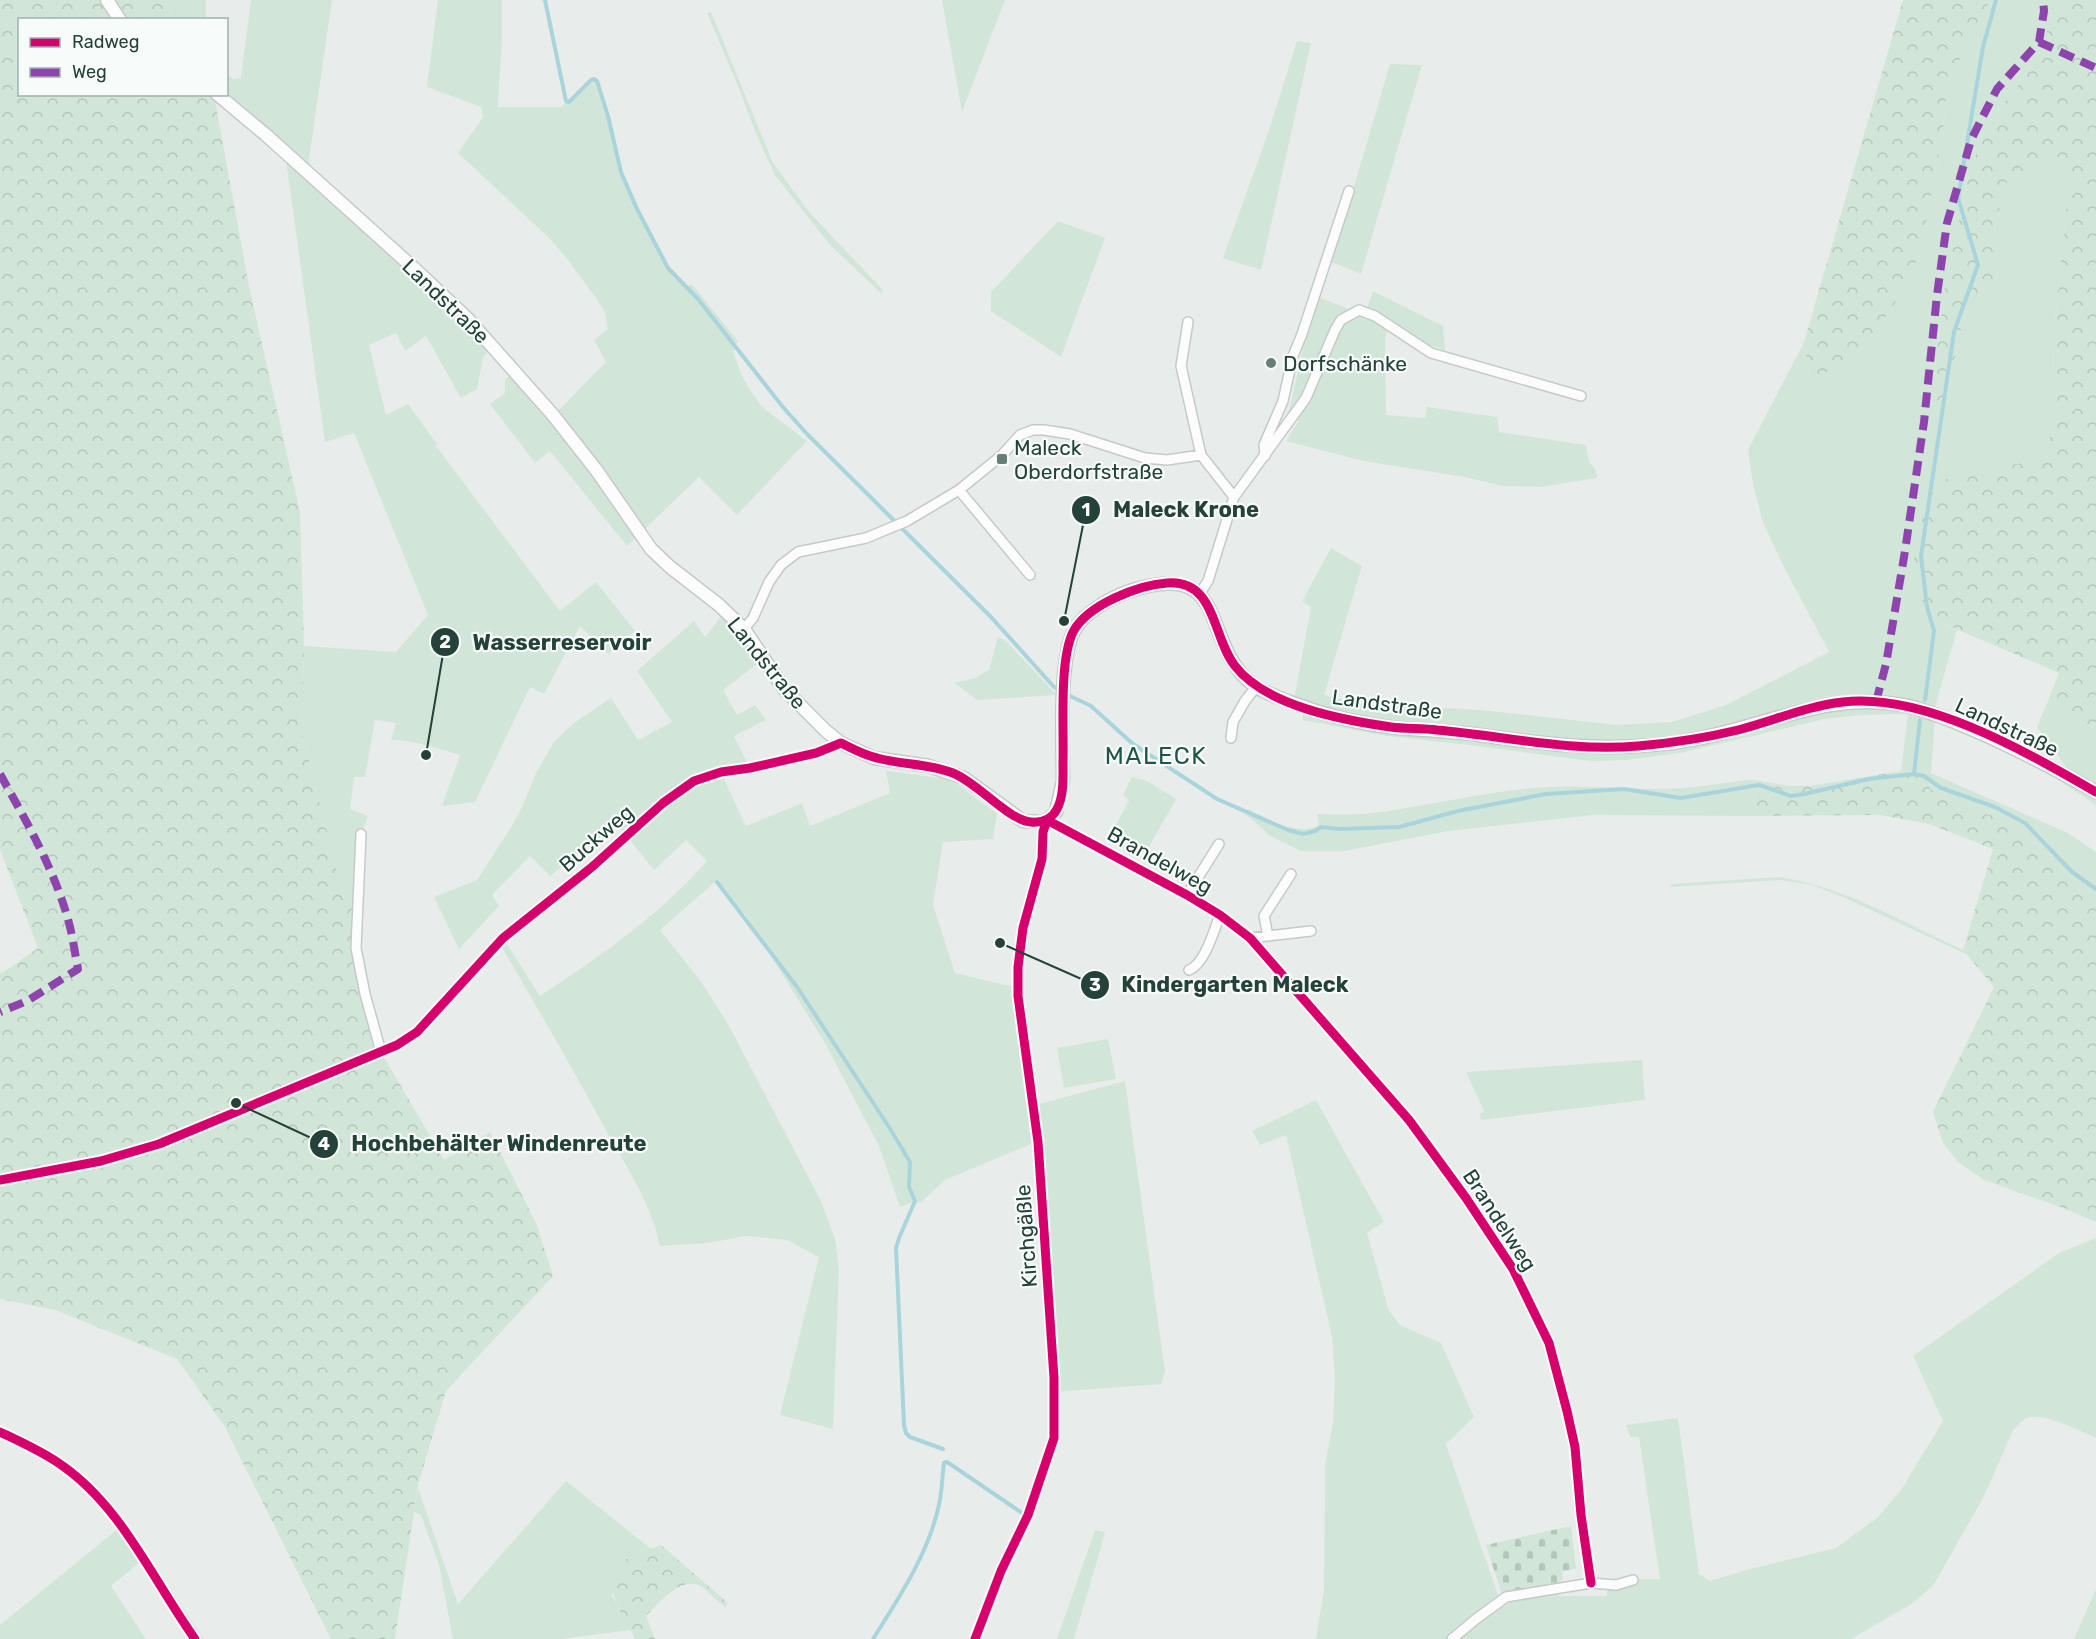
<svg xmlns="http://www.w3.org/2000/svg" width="2096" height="1639" font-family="Rubik,sans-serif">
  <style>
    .green { fill: #d1e6d8 }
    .forest { fill: url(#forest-crowns) }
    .cemetery { fill: url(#cemetery-stones) }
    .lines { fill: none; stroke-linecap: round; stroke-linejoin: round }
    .stream { stroke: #a9d4db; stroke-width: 4 }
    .minor-casing { stroke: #c5cac8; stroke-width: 12 }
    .tertiary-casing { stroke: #c5cac8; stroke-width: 15 }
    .minor { stroke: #fcfcfc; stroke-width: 9 }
    .tertiary { stroke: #fcfcfc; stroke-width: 12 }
    .quiet { stroke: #8e44ad; stroke-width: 8; stroke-dasharray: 15 8; stroke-linecap: butt }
    .cycleway-casing { stroke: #f7fbf9; stroke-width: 13 }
    .cycleway { stroke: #d6006c; stroke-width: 9 }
    .poi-dot { fill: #697e78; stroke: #f7fbf9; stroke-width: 2 }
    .labels { text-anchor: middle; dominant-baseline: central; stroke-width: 4.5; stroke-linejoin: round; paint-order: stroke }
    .street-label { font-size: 21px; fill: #24423a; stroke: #f7fbf9 }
    .poi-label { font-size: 21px; fill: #24423a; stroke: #f7fbf9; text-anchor: start }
    .quarter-label { font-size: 24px; letter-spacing: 1.5px; fill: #1f5548; stroke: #f7fbf9 }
    .leader { fill: none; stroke: #24423a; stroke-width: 2 }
    .callout-dot { fill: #24423a; stroke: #f7fbf9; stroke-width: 2 }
    .mark-label { font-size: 18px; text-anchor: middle; font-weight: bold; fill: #fff }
    .callout-label { font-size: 22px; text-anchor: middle; font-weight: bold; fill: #24423a; stroke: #f7fbf9; stroke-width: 4.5; stroke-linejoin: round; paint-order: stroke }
  </style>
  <defs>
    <pattern id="forest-crowns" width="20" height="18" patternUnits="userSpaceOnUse" patternTransform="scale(1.5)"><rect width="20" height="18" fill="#d1e6d8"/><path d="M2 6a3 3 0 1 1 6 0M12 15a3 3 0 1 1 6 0" fill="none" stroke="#b3c6ba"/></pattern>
    <pattern id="cemetery-stones" width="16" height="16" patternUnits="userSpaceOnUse" patternTransform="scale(1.5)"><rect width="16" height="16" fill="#d1e6d8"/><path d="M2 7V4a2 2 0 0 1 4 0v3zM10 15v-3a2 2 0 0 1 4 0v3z" fill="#b3c6ba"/></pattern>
  </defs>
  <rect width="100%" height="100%" fill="#e8edeb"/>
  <!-- green -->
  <path class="green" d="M170 0H206V19L169 20Z
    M251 0H332L307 173 492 345 483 358 477 389 461 398 426 336 405 351 396 333 369 345 386 415 408 404 437 444 436 446 560 611 596 582 635 631 608 654 580 626 544 694 530 687 475 802 442 806 460 755C438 748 414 740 391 740L396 723 375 720 365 777H354L350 809 368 816 361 834 358 900 344 898 302 734 304 646 396 652 428 615 354 433 325 442 285 153 226 94 227 74 233 79 241 78Z
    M438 0H502V38L498 107H561L591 80 594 79 597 81 608 116 621 172 637 209 668 268 687 289 691 283 738 341 733 352 742 376 750 390 762 407 807 441 737 515 699 477 627 546 550 451 535 463 490 404 505 393V380L514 370 554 415 606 362 594 340 608 329 605 312 596 298 564 255 549 238 458 153 483 117 481 107 427 87Z
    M942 0H1005L962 112Z
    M1990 0H2054L2044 44 2029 71 1984 129 1967 182 1946 282 1930 402 1946 399 1966 305 1988 300 1998 284 1995 223 2007 182 2030 167 2059 157 2069 182 2054 334 2052 435 2035 458 2022 463 1971 472 1932 619 1957 630 1936 703 1931 773 2068 833 2096 852V889L2072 872 2058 857 2046 854 2022 831 2001 818 1970 811 1930 789 1931 773 1901 771 1908 714 1861 715 1825 719 1680 753 1626 760 1590 761 1470 745 1387 736 1303 720 1300 701 1294 700 1311 607 1302 601 1331 548 1362 566 1324 695 1359 704 1481 710 1617 725 1672 722 1726 705 1829 652 1785 569 1763 523 1753 484 1748 450 1804 342 1810 380 1862 348 1885 319 1905 287 1921 251 1942 138 1948 83Z
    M711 12 773 163 810 213 883 290 882 294 830 245 775 175 757 136 736 81 707 13Z
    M1297 41 1311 43 1261 270 1223 258 1269 130Z
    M1390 64 1422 65 1361 274 1332 262Z
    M1058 221 1105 238 1061 357 991 311V292Z
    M1373 291 1443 326 1445 350 1420 342 1390 321 1385 339 1386 415 1425 418 1427 407 1497 417 1499 432 1586 445 1589 462 1596 470 1597 478 1541 487 1502 486 1465 477 1363 461 1286 441 1299 421 1289 412 1306 335 1318 297 1349 309 1358 307 1367 308Z
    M721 616 744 640 760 662 723 690 737 715 755 705 766 720 734 736 750 768 721 773 746 826 802 803 810 826 890 793 886 771 941 778 957 784 997 814 993 839 943 842 933 905 955 973 1014 987 1016 1022 1032 1106 1125 1081 1165 1372 1161 1384 1054 1392 1036 1142 945 1180 920 1203 915 1201 900 1207 879 1146 825 1043 745 914 716 881 660 930 702 983 728 1024 822 1203 835 1239 839 1270 833 1429 780 1415 819 1257 787 1240 746 1236 708 1243 660 1246C652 1206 628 1169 608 1134 573 1069 536 1006 499 942L503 938 540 996C600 956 660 915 707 861L686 840 654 870 617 824 550 876 530 856 492 895 499 906 459 949 434 897 477 880 512 826 523 805 536 773 554 742 574 723 611 698 638 740 672 722 637 671 694 621 705 637Z
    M998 637 1005 640 1057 695 978 700 954 683 975 678 989 670Z
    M2047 703 2096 729V805L2061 782 2067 768 2037 727Z
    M1132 777 1149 782 1176 799 1145 854 1111 834 1129 801 1123 795Z
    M1749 780H1755L1753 801 1760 816 1594 815 1448 831 1345 851H1301L1270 836 1246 814 1248 809C1270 821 1295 835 1319 826L1317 814C1339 815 1360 815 1381 812 1432 805 1483 792 1534 788 1579 784 1623 789 1667 789 1695 788 1721 783 1749 780Z
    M1780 877C1845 887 1904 923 1963 950L1968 955 1843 897 1812 885 1780 880 1671 887V884Z
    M1108 1039 1116 1079 1064 1088 1057 1048Z
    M1642 1060 1645 1100 1482 1120 1479 1115 1484 1111 1466 1072Z
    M1316 1100 1384 1222 1367 1233 1389 1311 1400 1325 1441 1343 1474 1417 1446 1444 1502 1607 1516 1600 1557 1592 1559 1596H1607V1580L1660 1579 1639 1437H1630L1626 1425 1678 1418 1699 1574 1710 1581 1750 1569 1836 1548 1877 1518 1901 1490 1943 1421 1913 1356 2059 1253 2096 1238V1438C2079 1431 2044 1412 2027 1418 2021 1421 2017 1426 2013 1431L1983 1498 1933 1586 1910 1605 1851 1639H1316L1324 1590 1325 1465 1333 1423 1335 1378 1332 1337 1286 1135 1260 1145 1252 1131Z
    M2 1430 42 1447 60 1458 85 1476 109 1498 204 1639H190L140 1562 111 1586 146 1639H0V1625L119 1528 113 1519 68 1472 1 1438Z
    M566 1481 651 1549 625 1559 612 1595 631 1630 561 1639H453L439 1565 421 1515 414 1512 418 1488 458 1604Z
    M1095 1530 1105 1532 1104 1537 1074 1639H1057Z
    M2096 1589V1639H2074Z"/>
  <!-- forest -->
  <path class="forest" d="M0 0H170L169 19 20 20V94L214 95 249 286 300 512 304 646 302 734 344 898 358 900 356 948 381 1052 444 1160 490 1132 537 1225 553 1276 446 1391 418 1485 395 1639H331L225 1427 177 1359 55 1310 0 1299V973L5 971 38 948 0 850Z
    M1903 0H1990L1948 83 1942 138 1921 251 1905 287 1885 319 1862 348 1840 366 1810 380 1804 342Z
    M2054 0H2096V729L2047 703 2059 673 1932 619 1919 593 1912 570 1925 497 1946 479 1971 472 2022 463 2035 458 2052 435 2054 334 2069 182 2059 157 2030 167 2007 182 1995 223 1998 284 1988 300 1966 306 1946 399 1930 402 1946 282 1967 182 1984 129 2029 71 2044 44Z
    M1901 771 1931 773 1930 789 1970 810 2001 818 2022 831 2046 854 2058 857 2072 872 2096 889V1222L2063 1208 1984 1180 1958 1162 1943 1143 1933 1112 1994 987 1963 950 1993 849 1929 824 1880 815 1760 816 1753 801 1755 780 1789 786H1810Z
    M661 1545 728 1603 725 1607C717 1601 710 1593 702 1587 681 1574 660 1603 646 1616L655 1639H635C625 1615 594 1580 626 1559 635 1552 650 1549 661 1545Z"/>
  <!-- cemetery -->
  <path class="cemetery" d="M1571 1526 1576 1569 1562 1571 1563 1580 1560 1582 1502 1595 1486 1545Z"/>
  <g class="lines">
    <!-- stream -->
    <path class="stream" d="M545 0 566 101 569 102 591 80 594 79 597 81 608 116 621 172 637 209 668 268 698 299 782 406 807 434 991 617 1054 687 1060 690
      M1066 694 1091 706 1133 744 1217 799 1288 830 1303 834 1315 831 1321 827 1339 829 1399 827 1458 811 1546 794 1624 789 1681 798 1759 785 1791 796 1804 794 1869 779 1914 774 1924 776 1941 788 1995 807 2025 823 2072 872 2096 889
      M1925 700 1934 631 1927 607 1921 556 1954 332 1978 265 1958 198 1983 47 1996 0
      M1914 774 1920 720
      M717 882 797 987 889 1127 910 1162 909 1187 915 1201 899 1238 896 1248 904 1425 906 1433 910 1437 943 1449
      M873 1639C898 1599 927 1556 938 1509 942 1494 942 1479 944 1463L947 1462 953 1466 1022 1513"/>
    <!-- minor casing -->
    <g class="minor-casing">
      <path id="minor" d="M1188 322 1181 366 1201 455
        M1265 456 1264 445 1283 401 1293 356 1302 334 1349 191
        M959 490 1030 575
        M1234 497 1306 398 1335 330 1341 320 1359 310 1375 316 1431 353 1581 396
        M744 629 753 618 769 582 781 565 798 552 866 538 907 521 959 490 1001 456 1020 435 1033 430H1044L1070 434 1145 458 1167 460 1201 455 1234 497 1208 581 1200 593
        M1231 738 1233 722 1245 701 1256 687
        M361 834 356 948 365 994 381 1052
        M1187 895 1219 844
        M1268 936 1264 916 1291 874
        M1250 938 1311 931
        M1189 970C1205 964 1214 930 1220 915
        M0 1180 101 1161 159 1144 397 1045 417 1032 503 938 592 867 663 803 694 781 721 772 750 768 816 753 841 743
        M975 1639 1001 1571 1028 1515 1054 1438V1378L1038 1142 1018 996V967L1023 928 1042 859 1043 832 1047 820 1187 895 1220 915 1250 938 1409 1120 1466 1198 1513 1269 1549 1343 1567 1411 1575 1447 1581 1515 1591 1583
        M1452 1639 1476 1619 1506 1597 1591 1583 1616 1585 1633 1580"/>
    </g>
    <!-- tertiary casing -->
    <g class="tertiary-casing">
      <path id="tertiary" d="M107 0 120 20
        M217 94 266 135 418 272 467 318 553 415 597 471 651 549 670 567 719 605 744 629 785 690 826 731 841 743 874 758 929 766 964 778 1023 821 1040 822 1047 820 1056 812 1063 781C1063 747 1058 656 1075 629 1086 611 1114 596 1133 590 1234 559 1198 646 1255 686 1265 693 1278 697 1290 702 1324 715 1360 724 1396 728 1422 730 1447 731 1473 734 1547 745 1622 754 1696 739 1768 725 1828 692 1903 705 1920 708 1936 715 1952 721 2002 741 2050 766 2096 792"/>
    </g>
    <!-- minor -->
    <use href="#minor" class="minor"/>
    <!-- tertiary -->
    <use href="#tertiary" class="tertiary"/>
    <!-- quiet -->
    <path class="quiet" d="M2039 42 2096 68
      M1876 702 1886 664 1905 551 1924 422 1937 295 1947 223 1971 140 1980 122 1997 89 2039 42 2044 11 2043 0
      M0 774C26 821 55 870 69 923 73 938 75 954 78 969L27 1001 0 1012"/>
    <!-- cycleway casing -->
    <g class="cycleway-casing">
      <path id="cycleway" d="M1047 820 1187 895 1220 915 1250 938 1409 1120 1466 1198 1513 1269 1549 1343 1567 1411 1575 1447 1581 1515 1591 1583
        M0 1180 101 1161 159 1144 397 1045 417 1032 503 938 592 867 663 803 694 781 721 772 750 768 816 753 841 743C853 749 864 755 877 758 902 765 928 763 953 773 978 783 1008 820 1031 822 1042 823 1052 819 1057 809 1064 796 1063 778 1063 763 1064 728 1059 661 1073 632 1087 605 1138 585 1167 583 1216 579 1212 637 1235 666 1266 706 1342 720 1391 727 1406 729 1422 728 1437 730 1505 736 1570 752 1638 746 1672 743 1705 738 1738 730 1773 721 1807 706 1843 702 1926 693 2026 752 2096 792
        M0 1432C19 1441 39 1450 57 1462 121 1504 152 1579 195 1639
        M975 1639 1001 1571 1028 1515 1054 1438V1378L1038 1142 1018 996V967L1023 928 1042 859 1043 832 1047 820"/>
    </g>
    <!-- cycleway -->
    <use href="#cycleway" class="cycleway"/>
  </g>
  <!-- markers -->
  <g class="poi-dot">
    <circle cx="1271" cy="363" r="6"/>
    <rect x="996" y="453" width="12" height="12" rx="3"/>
  </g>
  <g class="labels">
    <!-- street labels -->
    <g class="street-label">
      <text transform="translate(446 301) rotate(44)">Landstraße</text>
      <text transform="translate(767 663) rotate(51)">Landstraße</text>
      <text transform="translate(1387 704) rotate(8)">Landstraße</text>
      <text transform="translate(2007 727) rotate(25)">Landstraße</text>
      <text transform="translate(596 838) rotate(-41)">Buckweg</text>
      <text transform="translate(1160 860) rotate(29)">Brandelweg</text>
      <text transform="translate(1500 1220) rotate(57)">Brandelweg</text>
      <text transform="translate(1026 1236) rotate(-94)">Kirchgäßle</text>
    </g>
    <!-- poi labels -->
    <g class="poi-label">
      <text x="1283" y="363">Dorfschänke</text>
      <text x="1014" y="447">Maleck<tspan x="1014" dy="24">Oberdorfstraße</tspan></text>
    </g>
    <!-- quarter labels -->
    <g class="quarter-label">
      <text x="1156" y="756">MALECK</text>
    </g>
  </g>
  <!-- callouts -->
  <path class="leader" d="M1064 621L1086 510M426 755L445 642M1000 943L1095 985M236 1103L324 1144"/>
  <g class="callout-dot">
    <circle cx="1064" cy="621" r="6"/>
    <circle cx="426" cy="755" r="6"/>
    <circle cx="1000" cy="943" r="6"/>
    <circle cx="236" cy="1103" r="6"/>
    <circle cx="1086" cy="510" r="15"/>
    <circle cx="445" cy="642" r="15"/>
    <circle cx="1095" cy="985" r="15"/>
    <circle cx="324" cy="1144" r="15"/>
  </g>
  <g class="mark-label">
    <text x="1086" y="516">1</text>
    <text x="445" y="648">2</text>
    <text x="1095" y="991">3</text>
    <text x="324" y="1150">4</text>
  </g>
  <g class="callout-label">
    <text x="1186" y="517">Maleck Krone</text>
    <text x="562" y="650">Wasserreservoir</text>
    <text x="1235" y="992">Kindergarten Maleck</text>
    <text x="499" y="1151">Hochbehälter Windenreute</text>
  </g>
  <!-- legend -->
  <rect x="18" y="18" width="210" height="78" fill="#f7fbf9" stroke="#a3b1ad" stroke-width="1.5"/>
  <rect x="30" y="38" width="30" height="9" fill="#d6006c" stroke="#a3b1ad" stroke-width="1.5"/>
  <text x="72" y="48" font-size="18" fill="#24423a">Radweg</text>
  <rect x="30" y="68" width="30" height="9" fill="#8e44ad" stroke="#a3b1ad" stroke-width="1.5"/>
  <text x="72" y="78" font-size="18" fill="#24423a">Weg</text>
</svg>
